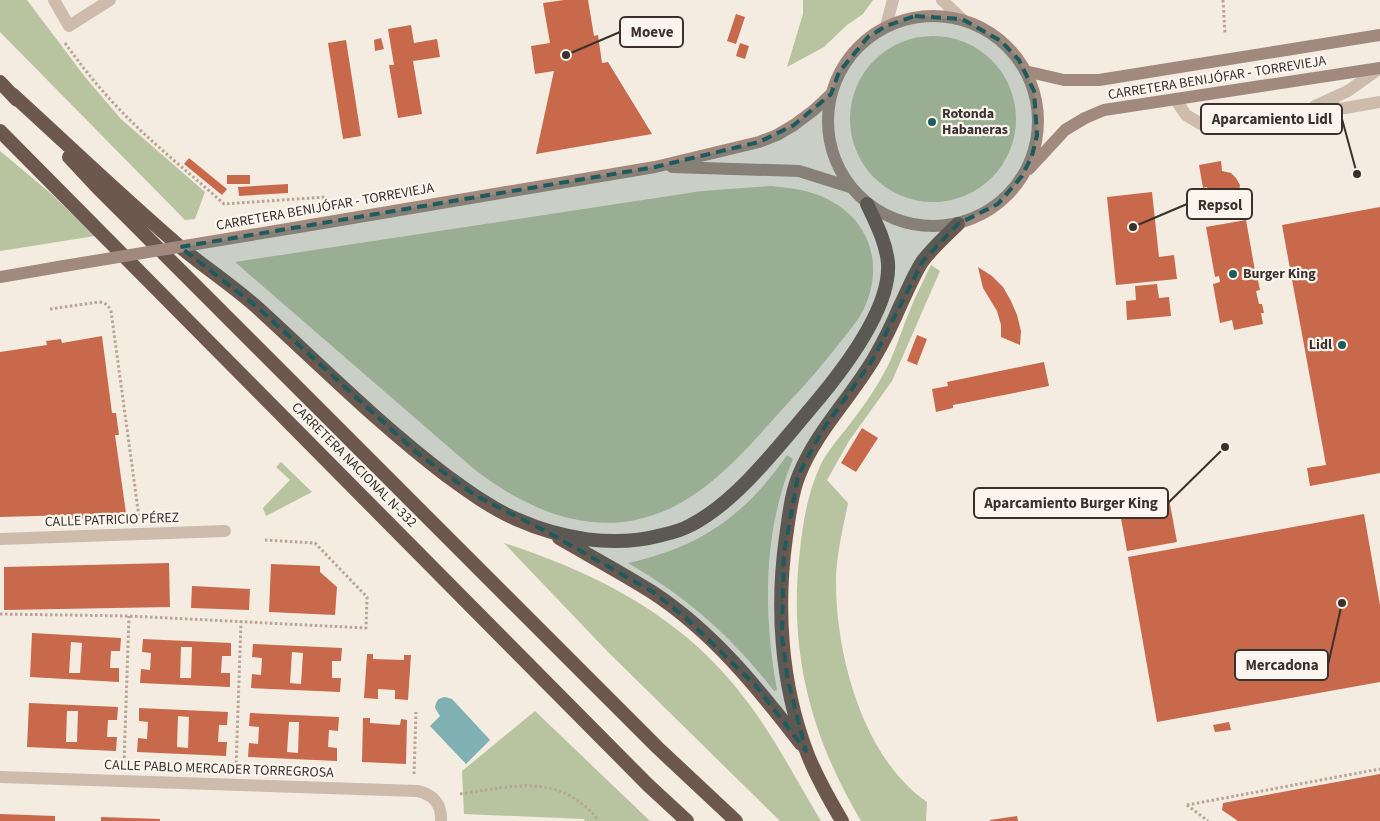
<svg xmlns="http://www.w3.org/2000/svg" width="1380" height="821" font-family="'Source Sans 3',sans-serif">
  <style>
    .green { fill: #b8c4a0 }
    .water { fill: #7fb0b2 }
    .building { fill: #c8694b; fill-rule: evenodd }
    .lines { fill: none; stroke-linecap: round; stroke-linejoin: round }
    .path { stroke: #b9a596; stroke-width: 3; stroke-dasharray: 2.5 2.5; stroke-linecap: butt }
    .service { stroke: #cdbbac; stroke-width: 12 }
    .minor { stroke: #cdbbac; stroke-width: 12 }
    .secondary { stroke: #a18a7d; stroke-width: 12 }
    .trunk { stroke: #6c584f; stroke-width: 14 }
    .secondary-bridge { stroke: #a18a7d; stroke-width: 12 }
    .marked { fill: #1f5a5e; fill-opacity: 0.2; stroke: #1f5a5e; stroke-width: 4; stroke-dasharray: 10 6; stroke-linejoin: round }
    .poi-dot { fill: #1f5a5e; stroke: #fbf5ee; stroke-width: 2 }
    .labels { text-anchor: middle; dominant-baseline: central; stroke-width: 4.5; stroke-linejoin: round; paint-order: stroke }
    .street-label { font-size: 14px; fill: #3b302b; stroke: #fbf5ee }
    .poi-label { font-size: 14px; font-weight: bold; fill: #3b302b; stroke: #fbf5ee; text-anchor: start }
    .leader { fill: none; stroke: #3b302b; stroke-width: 2 }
    .callout-dot { fill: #3b302b; stroke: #fbf5ee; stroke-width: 2 }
    .callout { fill: #fbf5ee; stroke: #3b302b; stroke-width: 2 }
    .callout-label { font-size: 15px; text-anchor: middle; font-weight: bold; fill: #3b302b }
  </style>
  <rect width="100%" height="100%" fill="#f4ebe1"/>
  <!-- green -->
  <path class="green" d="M0 0H27L85 77 121 119 205 192 195 219 185 220 0 32Z
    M803 0H873L863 14 847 25 824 47 787 67 803 14Z
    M850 119a83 83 0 1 1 166 0a83 83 0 1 1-166 0Z
    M0 151 48 191 95 236 0 251Z
    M771 186C791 188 811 190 829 200 874 223 885 273 860 316 855 324 848 332 842 340 825 362 807 383 788 403 745 450 701 507 635 520 576 532 519 504 474 469L235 262 702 191Z
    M931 265 940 271 892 381 849 441 827 480 848 503C843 529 836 555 836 582 836 656 863 758 927 802L926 821H861C810 735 788 650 800 550 803 521 808 493 820 466 827 452 837 440 846 429 860 411 874 392 884 373 895 353 901 331 910 310 916 294 924 280 931 265Z
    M787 455 793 459C763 531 763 613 777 690L774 691C732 637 687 597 628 563 700 547 745 516 787 455Z
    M281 462 312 492 266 516 263 508 290 480 276 467Z
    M504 543C604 576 689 620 752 708 778 744 798 783 821 821H780L608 652Z
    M535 711 650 821H585L584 819 464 814 462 771Z"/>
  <!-- water -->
  <path class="water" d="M445 697 452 699 490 740 466 764 430 726 440 716 435 708C436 701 438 698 445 697Z"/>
  <!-- building -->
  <path class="building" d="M564 0H588L594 36 598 35 602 63 608 62 652 134 536 154 554 71 535 74 531 46 550 43 543 3Z
    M736 14 745 17 736 44 727 41Z
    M411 25 414 43 437 39 440 57 413 61 422 114 398 118 389 65H394L388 29Z
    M381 38 384 49 375 51 374 40Z
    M346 40 361 136 343 139 328 43Z
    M740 43 749 46 745 59 736 56Z
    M189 158 227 189 222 195 184 164Z
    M1221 161 1222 171 1231 173 1236 178 1240 185 1239 192 1236 199 1230 203 1223 205 1216 203 1210 198 1207 187 1203 188 1199 165Z
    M227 175H250V184H227Z
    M288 184V193L239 196 238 187Z
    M1152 192 1159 257 1174 255 1177 279 1116 285 1107 197Z
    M1380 207V473L1310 486 1307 468 1326 465 1282 225Z
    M1246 220 1255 271 1251 272 1252 278 1257 276 1260 290 1256 291 1259 304H1262L1264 313H1261L1263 324 1234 330 1232 320 1220 323 1213 284 1220 282 1219 276 1215 277 1206 227Z
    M978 267 992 276 1003 287 1011 301 1017 315 1021 331 1020 345 1001 337V325L997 311 983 288Z
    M1157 284 1159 298 1169 297 1171 316 1127 320 1126 301 1136 300 1135 286Z
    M917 335 927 339 917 365 907 361Z
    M102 336 112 413H116L119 435H115L126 513 88 515V518L72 519V515L0 517V352L47 345 46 341 61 339 62 343Z
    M1044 362 1049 386 953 405V408L936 412 932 389 948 386 947 382Z
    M862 428 878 438 856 472 841 463Z
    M1167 488 1177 542 1127 551 1117 497Z
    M1364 514 1380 605V682L1157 722 1128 557Z
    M169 563 170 607 4 610V567Z
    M271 564 320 566V572L337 587 335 615 269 612Z
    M192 586 250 589 249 610 191 608Z
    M32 633 121 638 120 651H111L110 668H119V682L30 677ZM71 642 82 643 80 673H69Z
    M143 639 231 643V656H222L221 673H230V687L140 683 141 669 150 670 151 653 142 652ZM181 647H192L191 678H180Z
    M253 644 342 648 341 661H332V678H341L340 692 251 688 252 674 261 675 262 658 252 657ZM292 652 303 653 301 684 290 683Z
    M367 654H373V659L404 660V655H411L408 700 395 699V690L378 689V699L364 698Z
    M29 703 118 707 117 720H108L107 737H117L116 751 27 747ZM67 711H78L77 742H66Z
    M139 708 228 712 227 725H219L218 742H227L226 756 137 752 138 738 147 739 148 722 139 721ZM178 716 189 717 188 748 177 747Z
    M250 713 339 717 338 731 329 730 328 747 337 748V761L248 757 249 743 258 744 259 727 249 726ZM289 722H299L298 753 287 752Z
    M363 718H370V723L400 725 401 719 407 720 406 764 362 762Z
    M1229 722 1231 730 1215 732 1213 725Z
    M1380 774V821H1238L1222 810 1223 803Z
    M0 814 55 816V821H0Z
    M1017 816 1018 821H990V820Z
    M101 817 160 819V821H101Z"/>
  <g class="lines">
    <!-- path -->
    <path class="path" d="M1223 0 1225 35
      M65 43C83 68 102 92 124 114 155 146 191 174 224 204L326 197 332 202
      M50 309 99 302C106 303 108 305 111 311L139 517
      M0 614 129 616 366 628 367 597 315 543 265 540
      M124 763 129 616
      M236 768 241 621
      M414 774 416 712
      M460 794C514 786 560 772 599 821
      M1187 805 1380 769
      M1187 805 1208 821"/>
    <!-- service -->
    <path class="service" d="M1175 99 1186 115 1201 124 1306 110 1345 108 1380 102
      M1315 106 1348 91 1380 68"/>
    <!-- minor -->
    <path class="minor" d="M54 0 69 26 110 0
      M942 0 962 19
      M886 26 893 0
      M0 539 225 531
      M0 777 417 791C433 794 442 804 441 821"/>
    <!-- secondary -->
    <path class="secondary" d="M828 121a105 105 0 1 1 210 0a105 105 0 1 1-210 0Z
      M1025 71 1064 80H1099L1380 35
      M672 167 799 171 850 187
      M1029 169 1065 130 1085 118 1104 110 1380 68
      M317 224 655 167 759 142 777 135 794 125 814 110 831 94
      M0 277 64 266"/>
    <!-- trunk -->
    <path class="trunk" d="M0 82 17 100
      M12 94C67 144 121 196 178 245 205 268 235 287 261 311 322 367 381 426 447 476 469 492 491 508 516 519 561 539 613 548 662 535 671 533 682 530 691 525 736 502 778 447 811 408 840 374 891 309 888 263 886 242 876 223 867 204
      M0 131 648 785 687 821
      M69 157 97 187 658 748 736 821
      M559 538C590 556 622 573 652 592 712 631 758 688 801 744
      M842 821C829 799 815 775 806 750 781 683 776 608 786 537 789 517 791 494 799 475 816 432 849 400 873 360 883 343 892 325 900 306 907 292 913 276 922 262 932 248 946 236 958 224"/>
    <!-- secondary-bridge -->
    <path class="secondary-bridge" d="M64 266 317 224"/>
  </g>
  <!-- marked area -->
  <path class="marked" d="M915 16 962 19 1001 41 1019 60 1034 91 1037 135 1032 156 1022 176 998 204 958 224 923 261 872 361 822 431 798 476 784 553 782 636 788 681 806 751 756 686 686 618 653 592 547 532 476 496 417 453 257 307 180 247 655 167 759 142 794 125 831 94 839 72 868 37 886 26Z"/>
  <!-- markers -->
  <g class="poi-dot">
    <circle cx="932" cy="122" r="5"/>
    <circle cx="1233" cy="274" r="5"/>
    <circle cx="1342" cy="345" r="5"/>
  </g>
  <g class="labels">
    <!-- street labels -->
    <g class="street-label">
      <text transform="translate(1217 78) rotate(-9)">CARRETERA BENIJÓFAR - TORREVIEJA</text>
      <text transform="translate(325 207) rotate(-10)">CARRETERA BENIJÓFAR - TORREVIEJA</text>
      <text transform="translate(354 465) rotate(45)">CARRETERA NACIONAL N-332</text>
      <text transform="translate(112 520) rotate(-2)">CALLE PATRICIO PÉREZ</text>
      <text transform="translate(219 769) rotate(2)">CALLE PABLO MERCADER TORREGROSA</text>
    </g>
    <!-- poi labels -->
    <g class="poi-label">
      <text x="942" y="114">Rotonda<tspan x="942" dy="16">Habaneras</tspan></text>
      <text x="1243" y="274">Burger King</text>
      <text x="1332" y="345" text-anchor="end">Lidl</text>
    </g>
  </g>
  <!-- callouts -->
  <path class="leader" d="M566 55L620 32M1357 174L1342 119M1133 227L1187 204M1225 447L1168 503M1342 603L1328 665"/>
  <g class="callout-dot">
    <circle cx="566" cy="55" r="5"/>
    <circle cx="1357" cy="174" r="5"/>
    <circle cx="1133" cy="227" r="5"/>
    <circle cx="1225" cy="447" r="5"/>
    <circle cx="1342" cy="603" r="5"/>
  </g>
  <g class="callout">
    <rect x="620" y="17" width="63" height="30" rx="5"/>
    <rect x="1201" y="104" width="141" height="30" rx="5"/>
    <rect x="1187" y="189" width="65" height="30" rx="5"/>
    <rect x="974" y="488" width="194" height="30" rx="5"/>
    <rect x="1235" y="650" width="93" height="30" rx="5"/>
  </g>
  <g class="callout-label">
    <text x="652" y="37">Moeve</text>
    <text x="1272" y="124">Aparcamiento Lidl</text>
    <text x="1220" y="210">Repsol</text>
    <text x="1071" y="508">Aparcamiento Burger King</text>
    <text x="1282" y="670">Mercadona</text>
  </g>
</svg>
